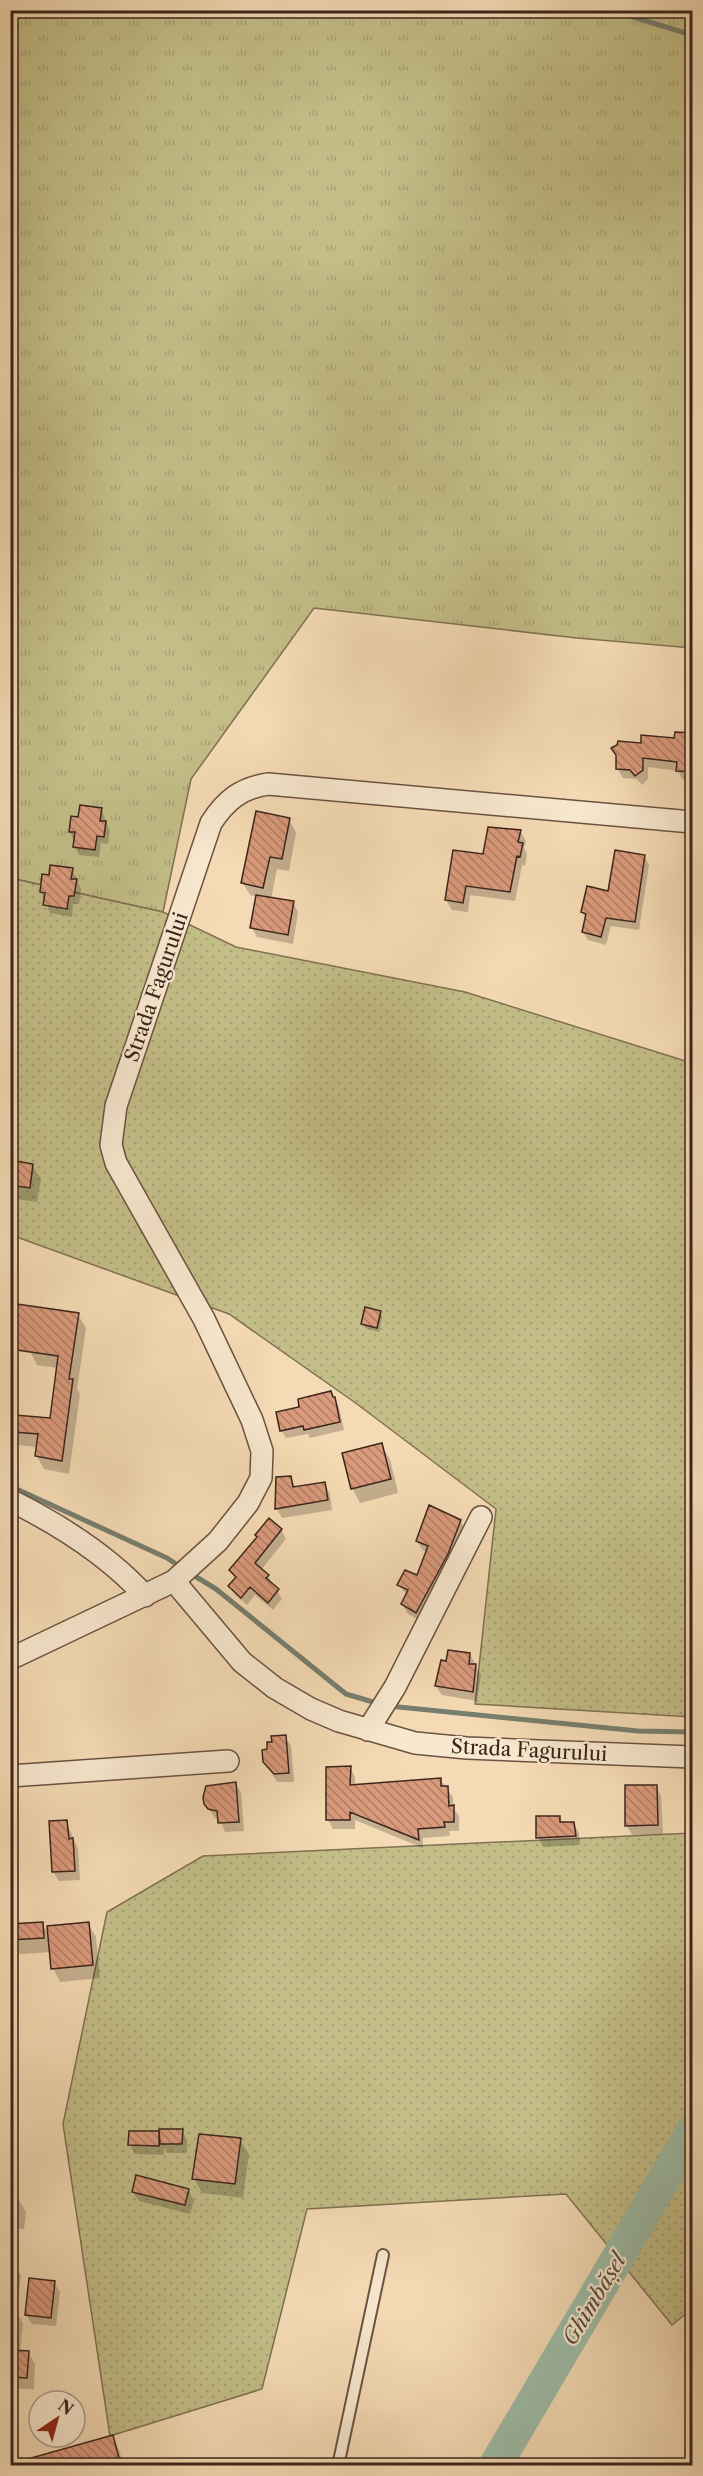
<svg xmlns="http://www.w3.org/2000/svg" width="703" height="2476" font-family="'Libre Caslon Text',serif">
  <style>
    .grass { fill: url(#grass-tufts); stroke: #7f7152; stroke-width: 1.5 }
    .garden { fill: url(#garden-dots); stroke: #7f7152; stroke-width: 1.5 }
    .shadow { fill: #0003 }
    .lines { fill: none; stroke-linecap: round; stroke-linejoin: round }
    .stream { stroke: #767f6f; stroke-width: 5 }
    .river { stroke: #9dbca7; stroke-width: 33 }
    .building { fill: url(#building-back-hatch); stroke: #3b241c; stroke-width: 1.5 }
    .service-casing { stroke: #6a5242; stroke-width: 14 }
    .minor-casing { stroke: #6a5242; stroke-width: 24 }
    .service { stroke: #f8e8cf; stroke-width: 10 }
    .minor { stroke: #f8e8cf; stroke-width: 21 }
    .labels { text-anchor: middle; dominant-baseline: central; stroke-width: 4.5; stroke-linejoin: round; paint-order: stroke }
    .street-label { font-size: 20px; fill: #3b241c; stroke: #f8e8cf }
    .water-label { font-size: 21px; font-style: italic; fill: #544a3f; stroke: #f8e8cf }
  </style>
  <defs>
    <pattern id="grass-tufts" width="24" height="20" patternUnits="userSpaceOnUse" patternTransform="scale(1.5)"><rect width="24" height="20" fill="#c3be88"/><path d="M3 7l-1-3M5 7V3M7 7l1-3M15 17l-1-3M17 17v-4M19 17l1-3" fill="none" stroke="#a8a375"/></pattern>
    <pattern id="garden-dots" width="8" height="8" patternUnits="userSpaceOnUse" patternTransform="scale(1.5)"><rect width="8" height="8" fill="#c3be88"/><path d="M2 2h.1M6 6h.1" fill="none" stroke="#a8a375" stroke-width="1.8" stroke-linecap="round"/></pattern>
    <pattern id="building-back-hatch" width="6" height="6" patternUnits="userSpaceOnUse" patternTransform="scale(1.5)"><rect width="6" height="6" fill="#da9a7c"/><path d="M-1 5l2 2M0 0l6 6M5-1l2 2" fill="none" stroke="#b27d65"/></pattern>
  </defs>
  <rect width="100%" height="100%" fill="#f5dbb5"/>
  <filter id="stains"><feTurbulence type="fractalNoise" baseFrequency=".00333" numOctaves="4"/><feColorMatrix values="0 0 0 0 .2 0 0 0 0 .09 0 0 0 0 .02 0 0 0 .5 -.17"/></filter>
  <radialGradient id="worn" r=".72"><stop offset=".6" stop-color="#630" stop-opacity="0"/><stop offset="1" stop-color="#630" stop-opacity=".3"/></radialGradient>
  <!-- grass -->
  <path class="grass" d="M11 11H692V648L577 638 314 608 191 779 163 912 11 878Z"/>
  <!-- garden -->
  <path class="garden" d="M10 878 163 912 236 947 465 992 692 1063V1717L475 1704 496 1509 357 1404 229 1314 11 1235Z
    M692 1833V2309L672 2325 566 2194 307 2209 262 2389 110 2436 63 2124 107 1912 203 1856Z"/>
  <!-- shadow -->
  <path class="shadow" d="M692 735V781L683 780 678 771 648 767V779L642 785 637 779 623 778 617 768 642 745Z
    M101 809 110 831 108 844 101 843 99 857 79 855 70 831 79 819Z
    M289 819 296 833 289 871 277 869 271 899 293 902 298 912 293 944 257 937 252 928 257 897 250 895 242 882Z
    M520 831 526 841 524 848 527 854 525 866 522 865 515 901 470 895 468 912 452 910 446 900Z
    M644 856 649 865 639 930 611 926 606 945 588 940 583 932 586 919 583 912 609 893Z
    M72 869 81 889 79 904H73L72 917 50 913 41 892Z
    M10 1162 32 1165 41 1179 37 1202 10 1198Z
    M10 1296 18 1306 78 1315 86 1328 77 1389 80 1394 69 1474 44 1469 36 1455 37 1447 10 1444V1416L51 1420 58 1368 37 1365 30 1351 10 1349Z
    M380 1313 382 1317 379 1332 365 1328 363 1324Z
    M331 1393 339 1407 344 1430 310 1438 308 1434 286 1438 281 1430 301 1408Z
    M381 1445 390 1459 398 1493 360 1503 352 1488Z
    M290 1477 296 1488 325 1484 330 1494 332 1510 282 1518 277 1509 278 1478Z
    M269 1520 281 1530 286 1539 261 1570 268 1576 282 1599 273 1610 255 1595 247 1605 235 1595 230 1586 236 1579 230 1570 258 1538Z
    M460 1521 466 1531 422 1622 408 1614 402 1604 407 1595 399 1585 418 1577 427 1552 423 1550 417 1541Z
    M470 1654 481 1675 477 1701 442 1695 436 1686 447 1662Z
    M285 1737 291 1746 294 1782H277L265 1762 269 1751Z
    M350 1767 355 1777V1786L440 1779 453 1797V1808L459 1816V1831H449L450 1836 423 1838V1848L355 1820V1829H333L328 1820Z
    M236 1784 241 1793 244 1831 225 1832 220 1819 215 1818 209 1809Z
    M656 1787 661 1796 663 1834 632 1835 627 1826Z
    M688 1796H692V1836L688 1828Z
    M10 1811 15 1819 16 1840H10Z
    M559 1817 563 1824 573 1823 579 1833 580 1845 543 1847 538 1837Z
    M66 1821 78 1849 80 1880 59 1881 53 1872Z
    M42 1924 50 1937 88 1924 96 1937 100 1978 60 1982 53 1968 51 1952 10 1955V1926Z
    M182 2131 187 2140V2153H167L164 2147V2155L135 2154 130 2145 159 2132 162 2138Z
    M240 2140 249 2154 243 2198 202 2193 194 2178Z
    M188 2191 194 2200 190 2214 139 2201 133 2192Z
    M10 2197H17L26 2212 24 2229 10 2228Z
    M10 2261 21 2275 19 2292H10Z
    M54 2282 60 2292 56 2326 32 2324 26 2315Z
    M10 2311H16L23 2323 20 2352H28L35 2364 34 2389H19L12 2376Z
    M10 2409 16 2418 14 2455 18 2463 112 2437 119 2450 124 2466H10Z"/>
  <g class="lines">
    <!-- stream -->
    <path class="stream" d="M610 10 692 35
      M10 1486 167 1558 182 1568
      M190 1573 216 1589 346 1694 380 1704
      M389 1706 638 1731 692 1732"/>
    <!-- river -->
    <path class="river" d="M495 2466 692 2132"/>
  </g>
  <!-- building -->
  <path class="building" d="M675 732 693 733V772L676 771 677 762 643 758V770L635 776 630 770 616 769V755L611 748 617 745 618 741 641 743V735L674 738Z
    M80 805 102 808 100 821H106L104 837 97 836 95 850 73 847 75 832H69L71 816 78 817Z
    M256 811 290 818 282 859 270 857 263 888 241 883Z
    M488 827 521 830 518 842 523 843 520 857 517 856 510 892 466 886 463 903 445 900 453 850 483 854Z
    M615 850 645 855 635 922 606 918 601 937 582 932 586 914 581 912 587 886 608 891Z
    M50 865 73 868 71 879H77L74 896H69L67 909 43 905 45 893 40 892 42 874 49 875Z
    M256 895 294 901 288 935 250 928Z
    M10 1160 33 1164 30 1188 10 1185Z
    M10 1303 79 1313 69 1379H73L62 1461 35 1456 38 1434 13 1432 15 1415 50 1418 58 1356 10 1349Z
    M365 1307 381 1311 377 1328 361 1324Z
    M331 1391 333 1397H335L340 1422 304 1430 303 1426 280 1431 276 1412 299 1407 298 1399Z
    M382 1443 391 1479 351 1489 342 1453Z
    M291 1476 293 1487 325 1482 328 1500 275 1509 276 1477Z
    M429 1505 461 1520 448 1554 416 1613 401 1604 408 1590 397 1585 405 1570 417 1575 428 1546 416 1541Z
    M269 1518 282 1529 255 1563 269 1575 266 1578 279 1589 268 1603 250 1587 241 1598 228 1586 236 1577 229 1570 257 1537 255 1535Z
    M448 1650 470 1653 469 1664H476L473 1692 435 1686 441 1660 446 1661Z
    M286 1735 289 1773 274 1774 263 1762 262 1750 267 1749V1742H272L271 1736Z
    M351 1766 350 1785 441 1778V1786H448L449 1806 454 1805V1822H444L445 1827 418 1829 419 1840 350 1812V1820H326V1767Z
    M236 1782 239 1822 218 1823 217 1811 208 1809 204 1804 203 1797 206 1786Z
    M625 1785H657L658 1825 625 1826Z
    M536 1816H560V1822H574L576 1836 536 1838Z
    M67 1820 69 1839 73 1838 75 1871 52 1872 49 1821Z
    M43 1922 44 1938 10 1940V1924Z
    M89 1922 93 1965 51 1969 47 1926Z
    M159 2129H183L182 2144H160Z
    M129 2131H159V2146L128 2145Z
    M199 2134 241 2138 235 2184 192 2179Z
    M136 2175 189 2189 185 2205 132 2192Z
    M29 2278 55 2281 51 2318 25 2315Z
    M11 2350 29 2351 27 2378 10 2377Z
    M113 2435 121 2466H25L24 2460Z"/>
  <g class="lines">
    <!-- service casing -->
    <g class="service-casing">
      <path id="service" d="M338 2466 383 2255"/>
    </g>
    <!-- minor casing -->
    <g class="minor-casing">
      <path id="minor" d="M10 1500C60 1525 108 1555 145 1596
        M174 1581 242 1662 275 1688 311 1709 339 1721 415 1743 467 1748 692 1757
        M10 1659 174 1581 218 1541 248 1503 261 1478 262 1451 252 1420 204 1319 116 1163 111 1145 116 1106 211 823C226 800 241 788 268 784L692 822
        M368 1730 395 1687 481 1517
        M10 1776 228 1761"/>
    </g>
    <!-- service -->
    <use href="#service" class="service"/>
    <!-- minor -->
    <use href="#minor" class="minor"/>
  </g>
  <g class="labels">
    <!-- street labels -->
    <g class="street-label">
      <text transform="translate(156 987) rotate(-71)">Strada Fagurului</text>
      <text transform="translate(529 1750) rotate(3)">Strada Fagurului</text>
    </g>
    <!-- water labels -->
    <g class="water-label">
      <text transform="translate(594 2299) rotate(-59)">Ghimbășel</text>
    </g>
  </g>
  <!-- margin -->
  <rect width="703" height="2476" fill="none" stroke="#f5dbb5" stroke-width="36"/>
  <rect x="12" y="12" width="679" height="2452" fill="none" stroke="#3b241c" stroke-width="3"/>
  <rect x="18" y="18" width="667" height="2440" fill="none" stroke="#3b241c" stroke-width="1.5"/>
  <!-- north arrow -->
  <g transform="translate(57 2419) rotate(36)"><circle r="28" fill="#f8e8cf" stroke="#ac9a87" stroke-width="1.5"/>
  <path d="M0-4.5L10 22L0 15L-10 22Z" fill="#8f2418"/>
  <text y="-9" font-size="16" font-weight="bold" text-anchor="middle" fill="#3b241c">N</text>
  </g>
  <rect width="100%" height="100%" filter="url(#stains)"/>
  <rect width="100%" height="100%" fill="url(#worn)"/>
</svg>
